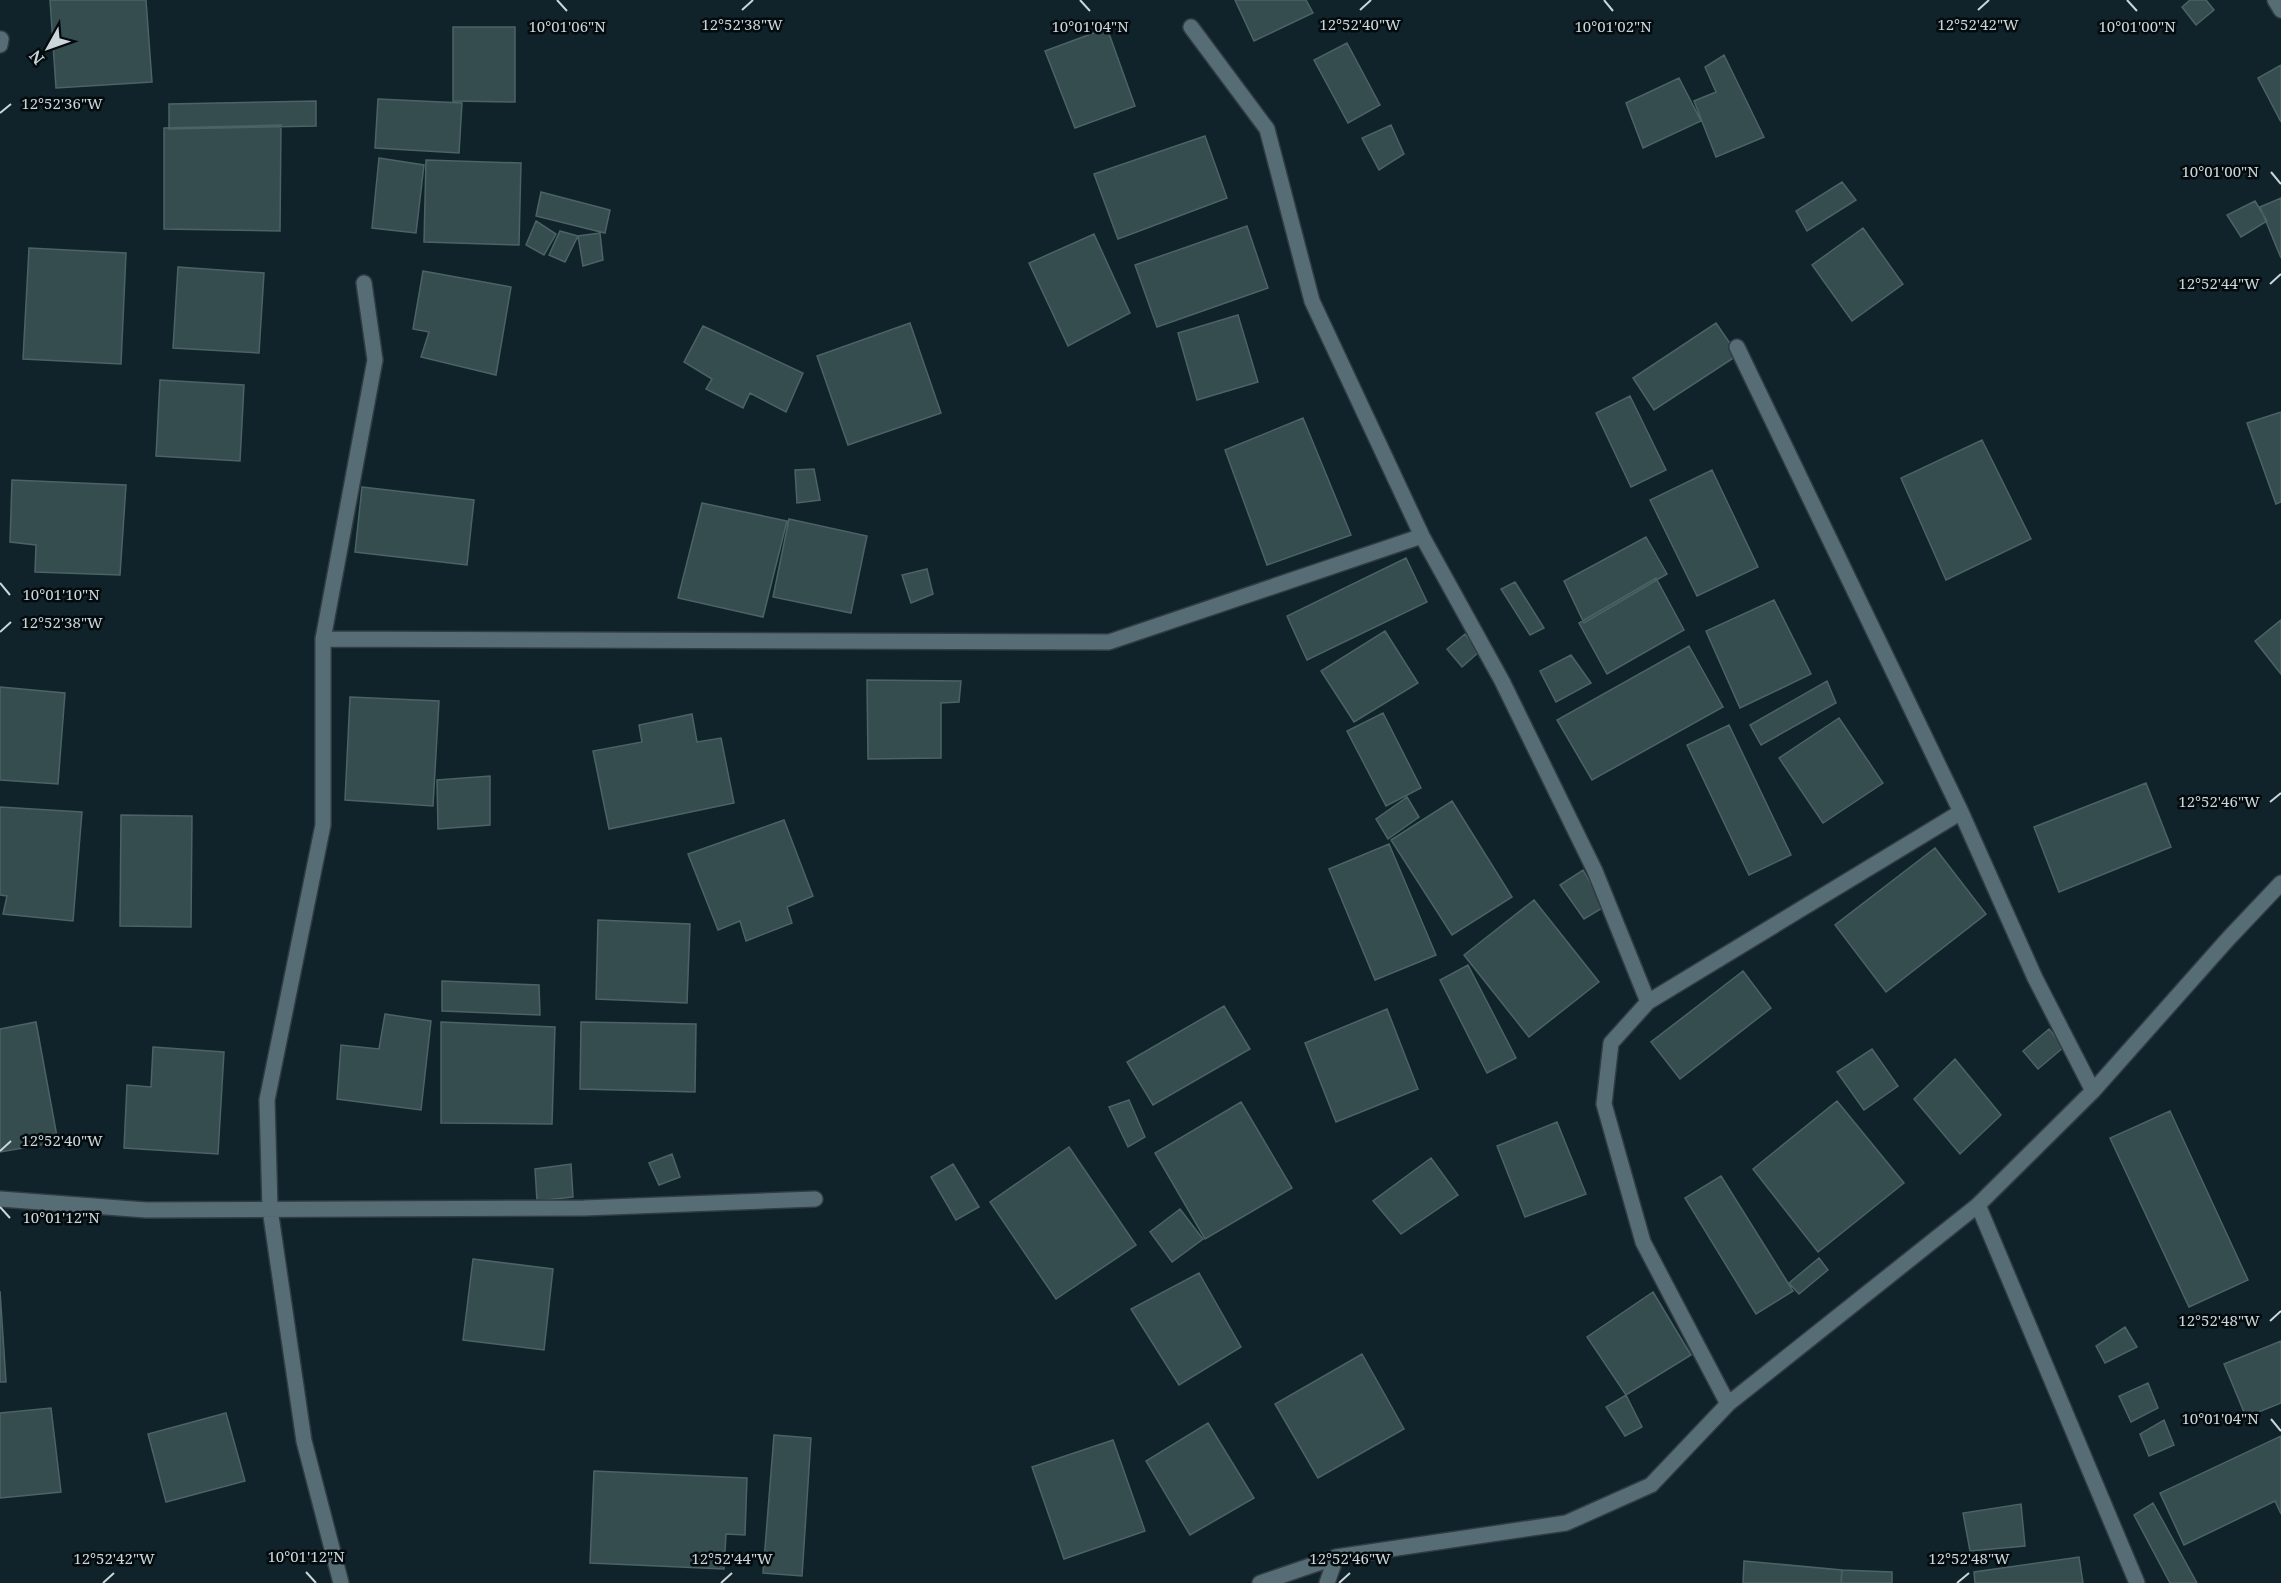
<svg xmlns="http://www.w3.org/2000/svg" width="2281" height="1583" font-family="'Noto Serif',serif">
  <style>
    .building { fill: #364d4f; stroke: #4b6365; stroke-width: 1.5 }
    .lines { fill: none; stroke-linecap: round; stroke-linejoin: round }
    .minor-casing { stroke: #303c42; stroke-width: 18 }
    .minor { stroke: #576d75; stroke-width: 15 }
    .ticks { fill: none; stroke: #cad6da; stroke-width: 2 }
    .ticks-label { font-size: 15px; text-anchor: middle; fill: #cad6da; stroke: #040b0e; stroke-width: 5; stroke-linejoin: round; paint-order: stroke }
  </style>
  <rect width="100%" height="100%" fill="#10232a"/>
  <!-- building -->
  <path class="building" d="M50 0H146L152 82 56 88Z
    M1235 0H1306L1313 13 1254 41Z
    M2190 0H2206L2214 10 2196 25 2182 7Z
    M453 27H515V102L453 101Z
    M1107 28 1135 106 1075 128 1045 51Z
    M1347 43 1380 105 1348 123 1314 60Z
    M1724 55 1764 137 1716 157 1694 101 1716 92 1705 67Z
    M2281 65V122L2258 78Z
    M1679 78 1701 121 1643 148 1626 103Z
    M378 99 462 103 459 153 375 148Z
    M316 101V126L169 129V104Z
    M281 125 280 231 164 229V128Z
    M1391 125 1404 154 1379 170 1362 138Z
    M1205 136 1227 198 1118 239 1094 174Z
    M379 158 424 165 416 233 372 228Z
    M426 160 521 163 519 245 424 242Z
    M1842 182 1856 200 1807 231 1796 211Z
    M541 192 610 210 605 233 536 216Z
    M2281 198V258L2260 207Z
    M2255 201 2267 221 2241 237 2227 215Z
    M536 221 556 234 544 255 526 245Z
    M1247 226 1268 288 1157 327 1135 265Z
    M1863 228 1903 284 1852 321 1812 265Z
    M560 231 578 236 565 262 549 255Z
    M600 233 603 260 583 266 578 236Z
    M1094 234 1130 313 1068 346 1029 263Z
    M29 248 126 253 121 364 23 359Z
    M178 267 264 273 259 353 173 348Z
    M423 271 511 287 496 375 421 357 429 332 413 329Z
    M1238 315 1258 382 1197 400 1178 333Z
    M910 323 941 413 848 445 817 356Z
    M1716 323 1738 355 1654 410 1633 378Z
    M703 326 803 373 786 412 750 393 743 408 706 389 712 379 684 362Z
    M160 380 244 385 240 461 156 456Z
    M1630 396 1666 470 1631 487 1596 413Z
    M2281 412V502L2276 504 2247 423Z
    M1303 418 1351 535 1267 565 1225 450Z
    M1982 440 2031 539 1946 580 1901 478Z
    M814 469 820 500 797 503 795 470Z
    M1712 470 1758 567 1697 596 1650 500Z
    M12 480 126 485 120 575 35 572 36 545 10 542Z
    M362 487 474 500 467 565 355 552Z
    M702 503 787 521 763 617 678 598Z
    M789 519 867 536 851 613 773 597Z
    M1646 537 1667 574 1584 623 1564 581Z
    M1406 558 1427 602 1307 660 1287 616Z
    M927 569 933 594 911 603 902 575Z
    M1656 578 1684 630 1607 674 1579 623Z
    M1515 582 1544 628 1530 635 1501 589Z
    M1774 600 1811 674 1740 708 1706 631Z
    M2281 620V674L2255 641Z
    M1385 631 1418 683 1354 722 1321 671Z
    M1465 634 1479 652 1462 667 1447 649Z
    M1689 646 1723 707 1592 780 1557 720Z
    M1571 655 1591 683 1556 702 1540 671Z
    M867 680 961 681 959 702 941 703V758L868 759Z
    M1827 681 1836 703 1761 745 1750 725Z
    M0 687 65 693 58 784 0 780Z
    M350 697 439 701 433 806 345 800Z
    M1383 713 1421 788 1386 806 1347 731Z
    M692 714 697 742 721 738 734 803 609 829 593 751 642 742 639 725Z
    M1839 718 1883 783 1823 823 1779 758Z
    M1729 725 1791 855 1749 875 1687 745Z
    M490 776V825L438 829 437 780Z
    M2146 783 2171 847 2059 892 2034 827Z
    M1407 797 1419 817 1388 839 1376 819Z
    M1452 801 1512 897 1452 935 1391 840Z
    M0 807 82 812 73 921 3 914 7 896 0 895Z
    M121 815 192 816 191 927 120 926Z
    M784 820 813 896 787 907 792 923 746 941 740 921 718 930 688 854Z
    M1389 844 1436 955 1375 980 1329 869Z
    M1935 848 1986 914 1886 992 1835 925Z
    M1583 870 1604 907 1584 919 1560 885Z
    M1534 900 1599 982 1529 1037 1464 955Z
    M598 920 690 924 687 1003 596 999Z
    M1468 965 1516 1058 1487 1073 1440 980Z
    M1743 971 1771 1008 1680 1079 1651 1042Z
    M442 981 539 985 540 1015 442 1011Z
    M1224 1006 1250 1049 1153 1105 1127 1062Z
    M1387 1009 1418 1089 1336 1122 1305 1043Z
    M385 1014 431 1021 421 1110 337 1099 341 1045 379 1049Z
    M36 1022 58 1142 0 1152V1029Z
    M441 1022 555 1027 552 1124 441 1123Z
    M581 1022 696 1024 695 1092 580 1089Z
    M2049 1029 2064 1047 2038 1069 2023 1051Z
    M153 1047 224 1052 218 1154 124 1148 127 1085 151 1087Z
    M1872 1049 1898 1086 1864 1110 1837 1072Z
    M1955 1059 2001 1115 1960 1154 1914 1099Z
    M1129 1100 1145 1137 1128 1147 1109 1107Z
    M1837 1101 1904 1183 1818 1252 1753 1169Z
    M1241 1102 1292 1188 1205 1239 1155 1153Z
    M2170 1111 2248 1280 2189 1307 2110 1138Z
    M1557 1122 1586 1194 1525 1217 1497 1146Z
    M1069 1147 1136 1245 1056 1299 990 1202Z
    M672 1154 680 1177 659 1185 649 1163Z
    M1431 1158 1458 1195 1401 1234 1373 1201Z
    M571 1164 573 1197 537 1201 535 1169Z
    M953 1164 979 1207 956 1220 931 1177Z
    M1721 1176 1793 1291 1756 1314 1685 1198Z
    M1180 1209 1203 1239 1172 1262 1150 1232Z
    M1819 1258 1828 1270 1799 1294 1789 1283Z
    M473 1259 553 1269 544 1350 463 1340Z
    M1199 1273 1241 1347 1179 1385 1131 1309Z
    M0 1291 6 1382H0Z
    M1653 1292 1691 1355 1626 1395 1587 1337Z
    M2125 1327 2137 1347 2105 1363 2096 1346Z
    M2281 1341V1403L2246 1417 2224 1364Z
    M1362 1354 1404 1429 1318 1478 1275 1404Z
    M2148 1383 2158 1408 2131 1422 2119 1396Z
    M1626 1395 1642 1427 1625 1436 1606 1407Z
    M51 1408 61 1492 0 1498V1413Z
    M226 1413 245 1481 166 1502 148 1434Z
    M2164 1420 2174 1445 2149 1456 2140 1434Z
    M1208 1423 1254 1498 1190 1535 1146 1461Z
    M774 1435 811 1438 802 1576 763 1573Z
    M2281 1436V1514L2275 1501 2184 1545 2160 1493Z
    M1113 1440 1145 1531 1064 1559 1032 1467Z
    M594 1471 747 1478 745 1535 726 1534 724 1569 590 1563Z
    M2153 1503 2197 1583H2170L2134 1515Z
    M2021 1504 2025 1546 1970 1551 1963 1513Z
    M2079 1557 2083 1583H1975L1974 1572Z
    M1744 1561 1842 1570 1841 1583H1743Z
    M1842 1570 1892 1572V1583H1841Z"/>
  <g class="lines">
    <!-- minor casing -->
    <g class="minor-casing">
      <path id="minor" d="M2275 0 2281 10
        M1191 27 1267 129 1312 301 1422 536 1502 681 1595 871 1648 1002 1611 1043 1604 1104 1643 1242 1728 1404
        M0 45 1 39
        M1737 347 1961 812 2035 978 2093 1091
        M323 639 1109 642 1422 536
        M1648 1002 1961 812
        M0 1199 146 1210 584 1208 815 1199
        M1978 1205 2137 1583
        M341 1583 304 1441 270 1209 267 1100 323 825V639L375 360 364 283
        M1260 1583 1336 1557 1566 1523 1651 1485 1728 1404 1978 1205 2093 1091 2228 939 2281 883
        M1327 1583 1336 1557"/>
    </g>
    <!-- minor -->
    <use href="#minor" class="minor"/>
  </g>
  <!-- ticks -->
  <path class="ticks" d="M557 0 567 11M1080 0 1090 11M1604 0 1613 11M2127 0 2137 11M742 10 753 0M1360 10 1371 0M1978 10 1989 0M0 113 11 104M2271 172 2281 184M2270 284 2281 274M0 583 10 595M0 632 11 622M2270 802 2281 793M0 1151 11 1141M0 1207 10 1218M2270 1321 2281 1311M2271 1419 2281 1431M306 1572 316 1583M103 1583 114 1573M721 1583 732 1573M1339 1583 1350 1573M1957 1583 1969 1573"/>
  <g class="ticks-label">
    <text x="742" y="30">12°52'38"W</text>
    <text x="1360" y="30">12°52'40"W</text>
    <text x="1978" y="30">12°52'42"W</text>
    <text x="1613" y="32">10°01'02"N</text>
    <text x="567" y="32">10°01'06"N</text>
    <text x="1090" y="32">10°01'04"N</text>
    <text x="2137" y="32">10°01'00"N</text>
    <text x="62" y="109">12°52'36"W</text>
    <text x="2220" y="177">10°01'00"N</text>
    <text x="2219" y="289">12°52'44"W</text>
    <text x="61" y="600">10°01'10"N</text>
    <text x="62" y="628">12°52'38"W</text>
    <text x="2219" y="807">12°52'46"W</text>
    <text x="62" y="1146">12°52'40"W</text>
    <text x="61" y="1223">10°01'12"N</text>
    <text x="2219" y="1326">12°52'48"W</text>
    <text x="2220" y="1424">10°01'04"N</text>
    <text x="306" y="1562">10°01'12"N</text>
    <text x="114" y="1564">12°52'42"W</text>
    <text x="732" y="1564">12°52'44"W</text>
    <text x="1350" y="1564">12°52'46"W</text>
    <text x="1969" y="1564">12°52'48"W</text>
  </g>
  <!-- north arrow -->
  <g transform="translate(48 48) rotate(230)" stroke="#040b0e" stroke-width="4.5" paint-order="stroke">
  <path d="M0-4.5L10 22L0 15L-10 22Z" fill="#cad6da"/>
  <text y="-9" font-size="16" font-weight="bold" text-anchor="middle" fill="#cad6da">N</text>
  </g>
</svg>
